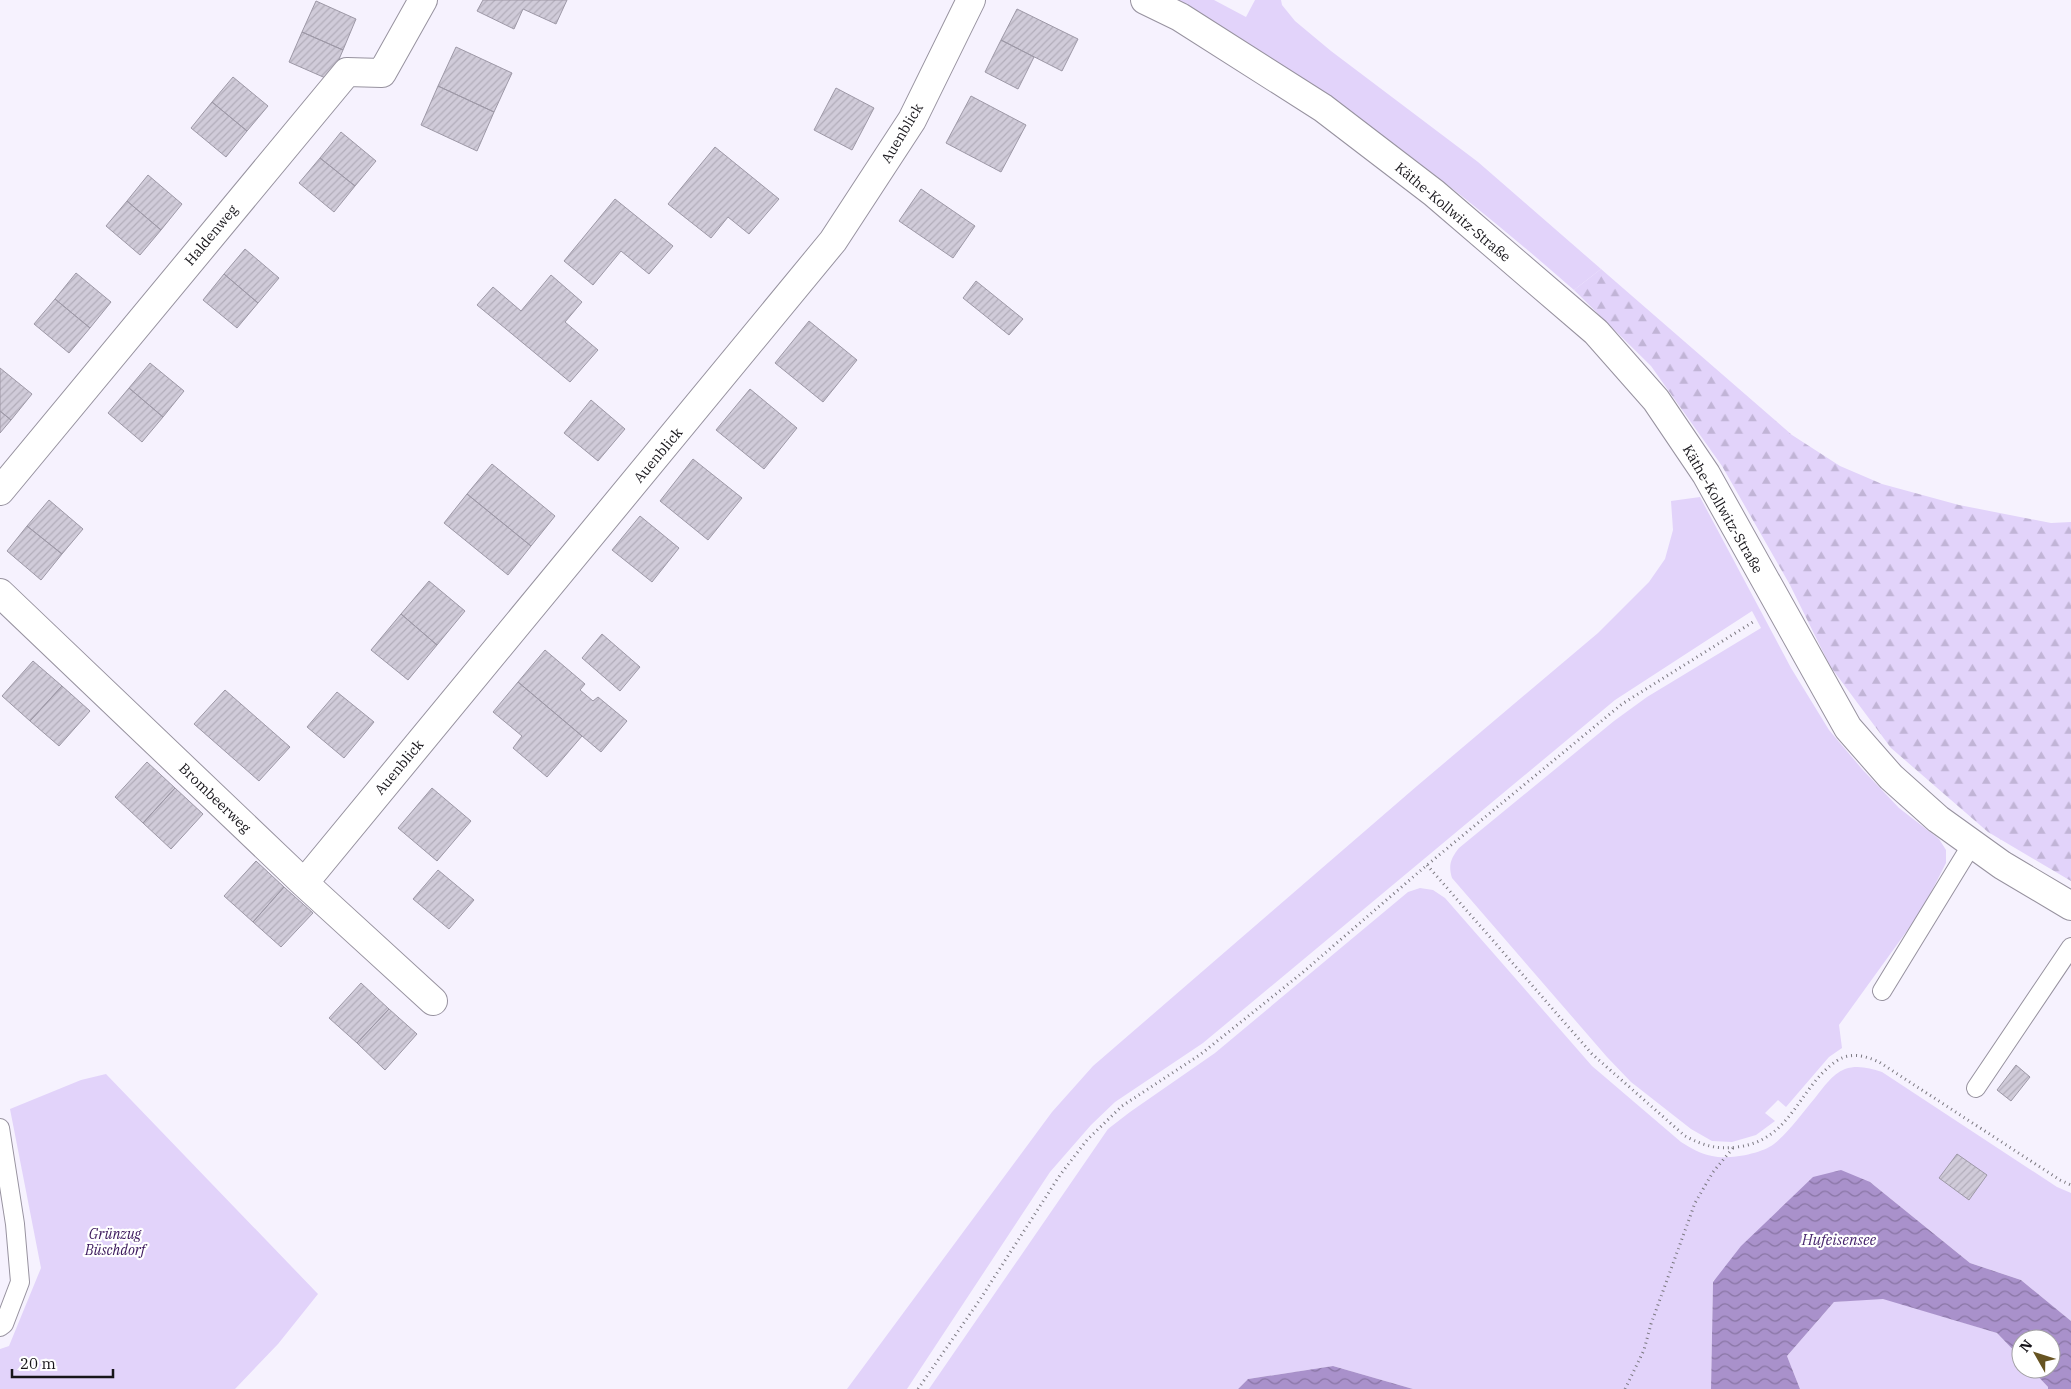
<svg xmlns="http://www.w3.org/2000/svg" width="2071" height="1389" font-family="'IBM Plex Serif',serif">
  <style>
    .green { fill: #e2d3fa }
    .forest { fill: url(#forest-firs) }
    .water { fill: url(#water-waves) }
    .building { fill: url(#building-hatch); stroke: #9d98a6 }
    .lines { fill: none; stroke-linecap: round; stroke-linejoin: round }
    .service-casing { stroke: #97929f; stroke-width: 20 }
    .minor-casing { stroke: #97929f; stroke-width: 30 }
    .tertiary-casing { stroke: #97929f; stroke-width: 30 }
    .path { stroke: #7c7981; stroke-width: 3; stroke-dasharray: 1 4; stroke-linecap: butt }
    .service { stroke: #fff; stroke-width: 18 }
    .minor { stroke: #fff; stroke-width: 28 }
    .tertiary { stroke: #fff; stroke-width: 28 }
    .labels { text-anchor: middle; dominant-baseline: central; stroke-width: 4.5; stroke-linejoin: round; paint-order: stroke }
    .street-label { font-size: 14px; fill: #17151a; stroke: #fff }
    .park-label { font-size: 14px; font-style: italic; fill: #381459; stroke: #fff }
    .water-label { font-size: 15px; font-style: italic; fill: #4a296f; stroke: #fff }
  </style>
  <defs>
    <pattern id="forest-firs" width="22" height="20" patternUnits="userSpaceOnUse" patternTransform="scale(1.25)"><rect width="22" height="20" fill="#e2d3fa"/><path d="M5 1l3.5 6h-7zM16 11l3.5 6h-7z" fill="#c1b4d6"/></pattern>
    <pattern id="water-waves" width="16" height="10" patternUnits="userSpaceOnUse" patternTransform="scale(1.25)"><rect width="16" height="10" fill="#a991cb"/><path d="M0 5q4-4 8 0t8 0" fill="none" stroke="#8975a4"/></pattern>
    <pattern id="building-hatch" width="6" height="6" patternUnits="userSpaceOnUse" patternTransform="scale(1.25)"><rect width="6" height="6" fill="#d0cbd9"/><path d="M-1 1l2-2M0 6l6-6M5 7l2-2" fill="none" stroke="#b2adba"/></pattern>
  </defs>
  <rect width="100%" height="100%" fill="#f6f2fe"/>
  <!-- green -->
  <path class="green" d="M1178 0H1214L1246 17 1255 0H1281L1282 5 1295 21 1331 51 1478 162 1601 269 1574 290C1450 181 1320 84 1178 0Z
    M1700 497 1791 668 1829 730 1862 769 1899 808 1939 839 1946 850V863L1922 910 1839 1025 1842 1048 1829 1057 1786 1107 1778 1100 1765 1113 1775 1121 1756 1135 1732 1142 1712 1141 1691 1129 1631 1082 1607 1057 1452 878C1448 865 1451 858 1459 848L1614 721 1647 697 1761 628 1752 611 1615 700 1203 1043 1115 1102 1091 1125 1050 1172 907 1389H847L1052 1112 1093 1066 1417 786 1598 633 1649 582 1665 559 1673 530 1671 501Z
    M1420 888 1433 890 1445 898 1592 1066 1681 1142C1691 1148 1700 1154 1712 1156 1728 1160 1761 1154 1774 1144 1790 1131 1802 1113 1815 1098 1823 1088 1832 1074 1845 1069 1858 1065 1869 1068 1882 1072L2057 1187 2071 1193V1321L2021 1280 1970 1263 1870 1182 1713 1281 1711 1389H1413L1333 1366 1248 1379 1238 1389H929L1108 1129 1130 1112 1215 1053 1408 892Z
    M106 1074 318 1294 278 1344 235 1389H0V1349L9 1346 41 1268 10 1109 81 1080Z
    M1883 1298 1997 1333 2021 1358V1369H2031L2048 1387V1389H1800L1787 1356 1834 1302Z"/>
  <!-- forest -->
  <path class="forest" d="M1601 269 1792 435 1840 466 1882 484 1959 505 2051 523 2071 522V881L1988 832 1891 748 1830 666 1790 585 1722 466 1651 366 1574 290Z"/>
  <!-- water -->
  <path class="water" d="M1841 1170 1870 1182 1970 1263 2021 1280 2071 1321V1389H2048V1387L2031 1369H2051V1339H2021V1358L1997 1333 1883 1299 1834 1302 1787 1356 1800 1389H1711L1713 1282 1741 1246 1813 1177Z
    M1333 1366 1413 1389H1238L1248 1379Z"/>
  <!-- building -->
  <path class="building" d="M483 0H567L556 24 523 9 514 29 477 11Z
    M316 1 356 19 343 50 302 32Z
    M1017 9 1078 39 1062 71 1001 40Z
    M302 32 343 50 330 80 289 62Z
    M1001 40 1034 57 1018 89 985 72Z
    M456 47 512 73 494 112 438 86Z
    M233 77 268 106 247 131 212 102Z
    M438 86 494 112 477 151 421 125Z
    M836 88 874 108 852 150 814 130Z
    M971 96 1026 125 1001 172 946 143Z
    M212 102 247 131 226 157 191 128Z
    M341 132 376 161 355 186 320 158Z
    M715 147 779 199 749 234 728 217 711 238 668 204Z
    M320 158 355 186 334 212 299 183Z
    M148 175 182 204 161 230 127 201Z
    M921 189 975 226 953 258 899 221Z
    M615 199 673 246 649 274 621 251 593 285 564 261Z
    M127 201 161 230 140 255 106 226Z
    M245 249 279 278 258 303 224 274Z
    M76 273 111 302 90 328 55 299Z
    M224 274 258 303 237 328 203 300Z
    M551 275 582 302 565 322 598 350 570 382 477 305 493 287 521 311Z
    M976 281 1023 319 1009 335 963 298Z
    M55 299 90 328 69 353 34 324Z
    M809 321 857 360 823 402 775 363Z
    M150 363 184 391 163 417 129 388Z
    M0 368 32 394 11 420 0 411Z
    M129 388 163 417 142 442 108 413Z
    M750 389 797 428 764 469 716 430Z
    M591 400 625 429 598 461 564 433Z
    M0 411 11 420 0 433Z
    M693 459 742 498 708 540 660 501Z
    M492 464 555 516 531 546 467 494Z
    M467 494 531 546 508 575 444 523Z
    M49 500 83 529 62 554 27 526Z
    M640 516 679 548 652 582 612 550Z
    M27 526 62 554 41 580 7 551Z
    M429 581 465 611 437 645 401 614Z
    M401 614 437 645 408 680 371 650Z
    M602 634 640 667 620 691 582 658Z
    M545 650 585 684 580 690 593 701 598 697 627 721 601 752 518 682Z
    M33 661 62 686 30 721 2 696Z
    M518 682 582 736 547 777 513 748 522 736 493 712Z
    M62 686 90 711 59 746 30 721Z
    M225 690 290 747 259 781 194 724Z
    M337 692 374 722 344 758 307 727Z
    M147 762 175 788 143 823 115 797Z
    M175 788 203 814 171 849 143 823Z
    M432 788 471 821 437 861 398 828Z
    M256 861 284 887 253 922 224 896Z
    M438 870 474 900 449 929 413 899Z
    M284 887 313 913 281 947 253 922Z
    M361 983 389 1009 357 1043 329 1018Z
    M389 1009 417 1034 385 1070 357 1043Z
    M2016 1065 2030 1077 2011 1101 1997 1090Z
    M1957 1154 1987 1175 1969 1200 1939 1178Z"/>
  <g class="lines">
    <!-- service casing -->
    <g class="service-casing">
      <path id="service" d="M1882 991 1972 844
        M1976 1088 2071 947
        M0 1128 15 1224 20 1282 4 1324 0 1327"/>
    </g>
    <!-- minor casing -->
    <g class="minor-casing">
      <path id="minor" d="M0 491 347 72 382 73 423 0
        M0 593 304 883 433 1001
        M304 883 833 241 912 120 971 0"/>
    </g>
    <!-- tertiary casing -->
    <g class="tertiary-casing">
      <path id="tertiary" d="M1145 0 1180 17 1323 108 1434 193 1596 332 1656 400 1706 474 1848 728 1891 777 1938 819 2002 865 2071 906"/>
    </g>
    <!-- path -->
    <path class="path" d="M1427 865 1592 1054 1685 1136C1702 1145 1717 1150 1737 1147 1792 1141 1799 1085 1838 1060 1851 1052 1866 1056 1879 1062L2060 1180 2071 1185
      M918 1389 979 1301 1060 1175 1087 1140 1122 1106 1201 1054 1302 973 1427 865 1622 704 1753 622
      M1625 1389 1644 1350 1651 1324 1695 1203 1713 1172 1733 1148"/>
    <!-- service -->
    <use href="#service" class="service"/>
    <!-- minor -->
    <use href="#minor" class="minor"/>
    <!-- tertiary -->
    <use href="#tertiary" class="tertiary"/>
  </g>
  <g class="labels">
    <!-- street labels -->
    <g class="street-label">
      <text transform="translate(902 133) rotate(-59)">Auenblick</text>
      <text transform="translate(1453 212) rotate(40)">Käthe-Kollwitz-Straße</text>
      <text transform="translate(211 235) rotate(-50)">Haldenweg</text>
      <text transform="translate(658 455) rotate(-50)">Auenblick</text>
      <text transform="translate(1723 509) rotate(60)">Käthe-Kollwitz-Straße</text>
      <text transform="translate(399 767) rotate(-50)">Auenblick</text>
      <text transform="translate(215 798) rotate(44)">Brombeerweg</text>
    </g>
    <!-- park labels -->
    <g class="park-label">
      <text x="115" y="1234">Grünzug<tspan x="115" dy="16">Büschdorf</tspan></text>
    </g>
    <!-- water labels -->
    <g class="water-label">
      <text x="1839" y="1239">Hufeisensee</text>
    </g>
  </g>
  <!-- north arrow -->
  <g transform="translate(2036 1354) rotate(309)"><circle r="24" fill="#ffffff" stroke="#a2a1a3"/>
  <path d="M0-4L9 19L0 12L-9 19Z" fill="#675422"/>
  <text y="-8" font-size="14" font-weight="bold" text-anchor="middle" fill="#17151a">N</text>
  </g>
  <!-- scale -->
  <path d="M12 1369v8h101v-8" fill="none" stroke="#17151a" stroke-width="2.5"/>
  <text x="20" y="1369" font-size="15" fill="#17151a" stroke="#ffffff" stroke-width="4" paint-order="stroke">20 m</text>
</svg>
